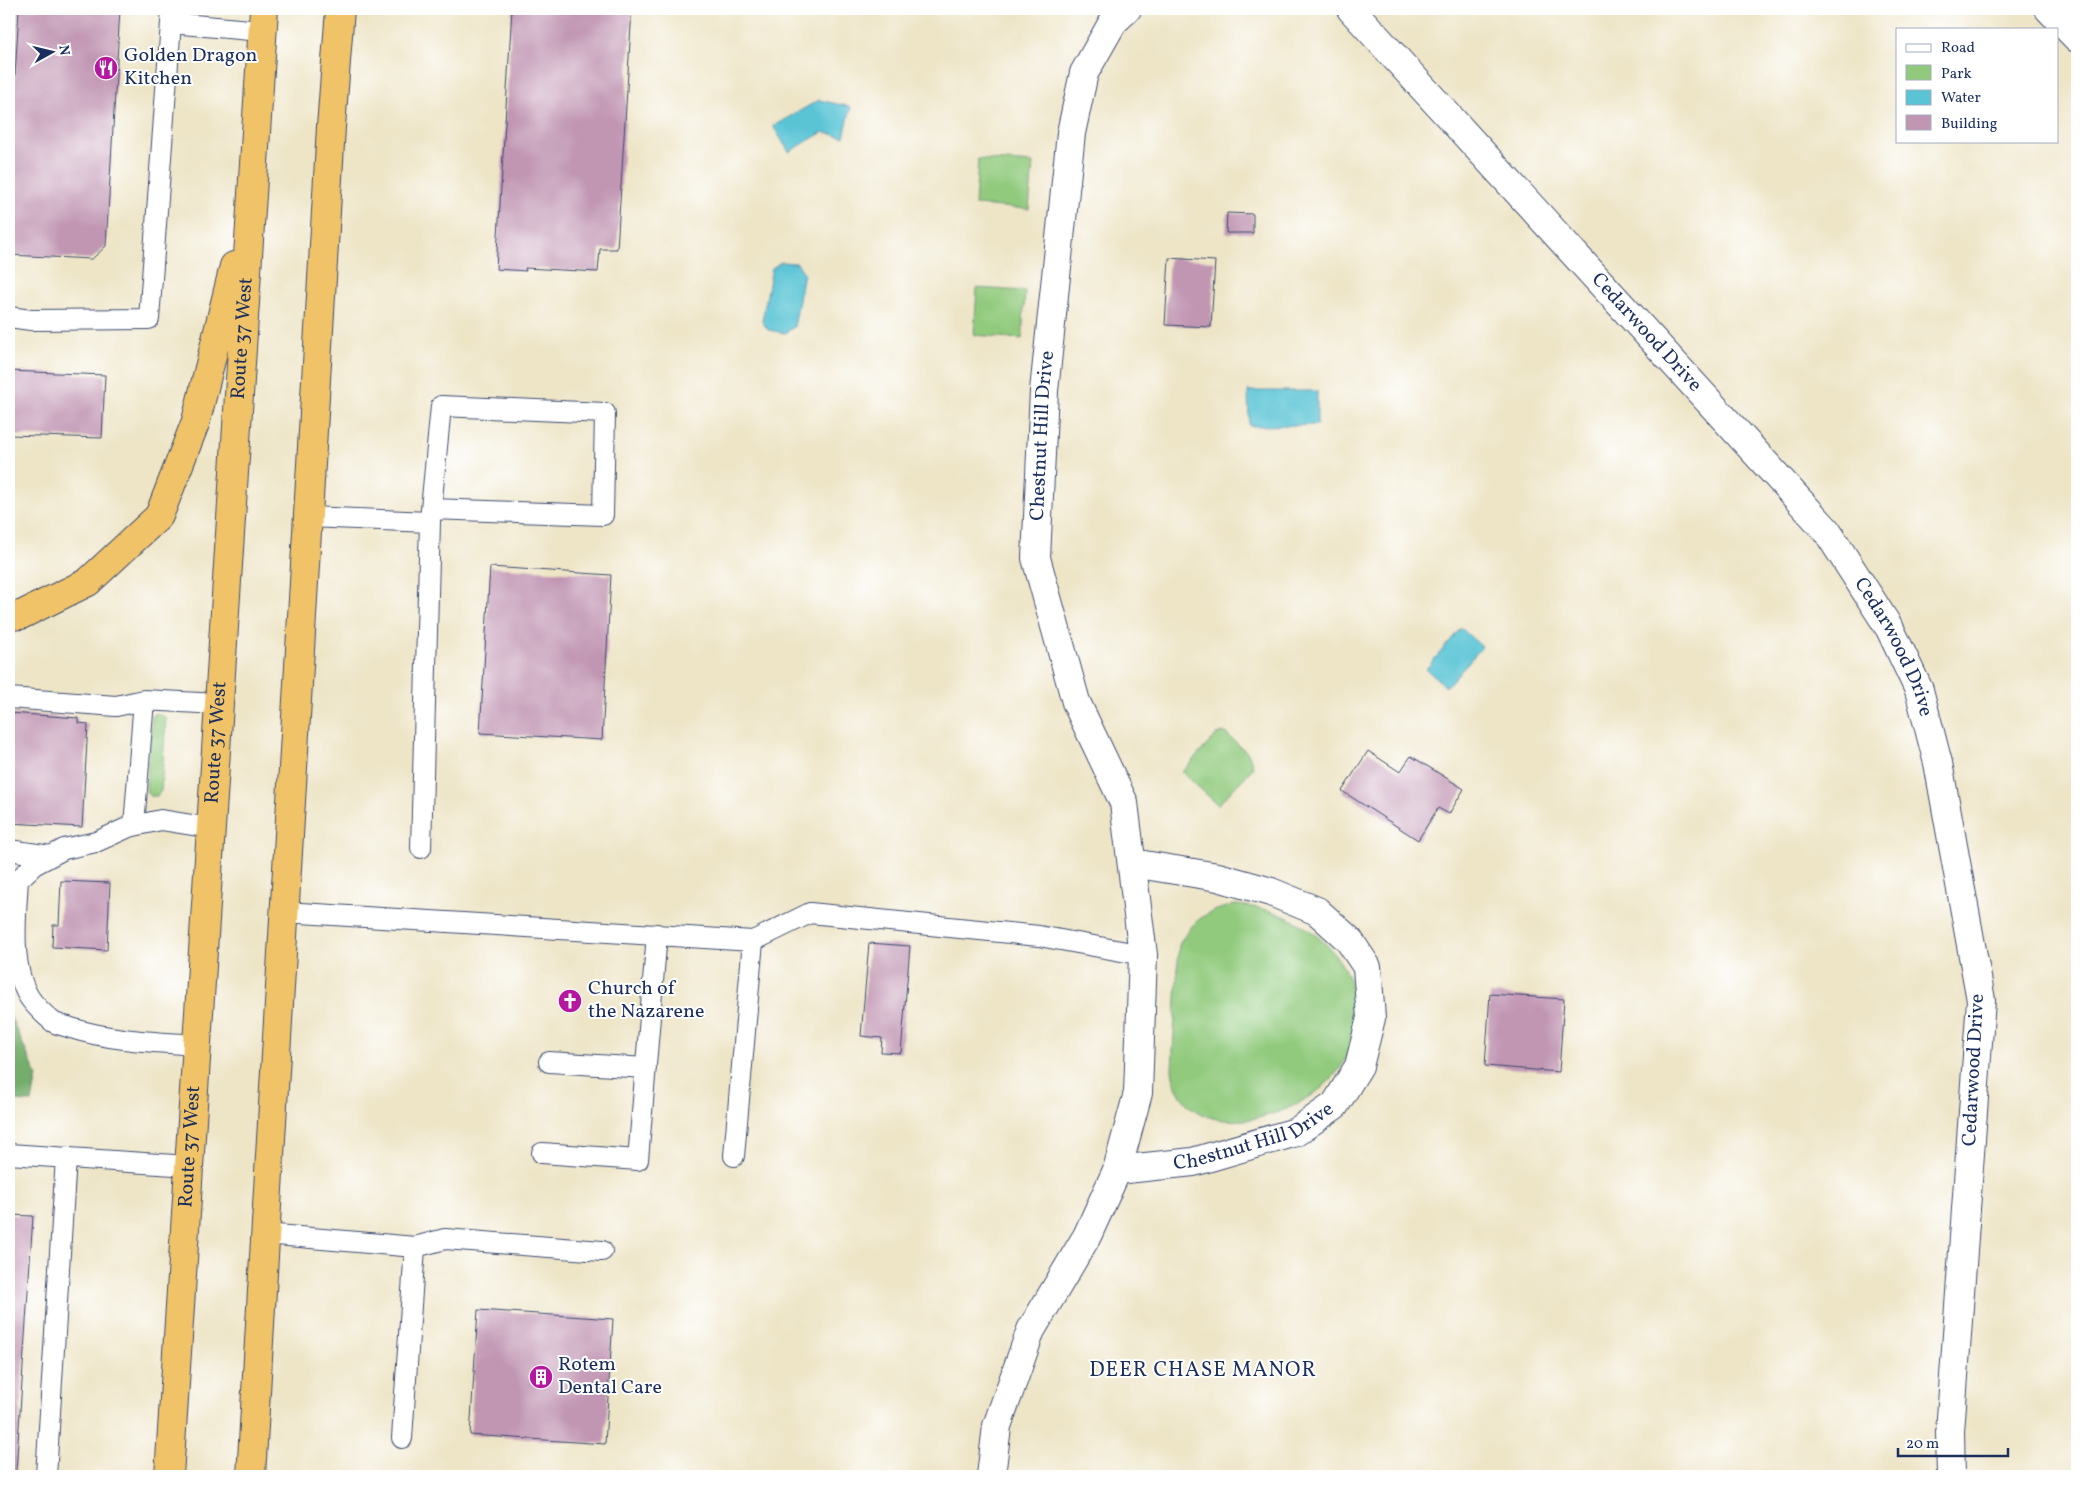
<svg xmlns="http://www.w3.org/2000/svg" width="2086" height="1485" font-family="Vollkorn,serif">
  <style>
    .green { fill: #91ca7d; stroke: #567c6e }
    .forest { fill: #74ae6c; stroke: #486e65 }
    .water { fill: #5ac4d5; stroke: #3a7a9a }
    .building { fill: #c196b3 }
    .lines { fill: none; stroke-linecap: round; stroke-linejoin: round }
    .service-casing { stroke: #3b4a6e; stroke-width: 22 }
    .minor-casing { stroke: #3b4a6e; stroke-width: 30 }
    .trunk-casing { stroke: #3b4a6e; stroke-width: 30 }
    .service { stroke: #fff; stroke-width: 20 }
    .minor { stroke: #fff; stroke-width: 28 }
    .trunk { stroke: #f1c369; stroke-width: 28 }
    .labels { text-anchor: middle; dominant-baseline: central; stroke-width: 4; stroke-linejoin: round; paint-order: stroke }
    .poi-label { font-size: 20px; fill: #1b2f5e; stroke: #fff; text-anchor: start }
    .street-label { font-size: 20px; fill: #1b2f5e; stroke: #fff }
    .neighbourhood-label { font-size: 21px; letter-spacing: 1px; fill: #1b2f5e; stroke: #fff }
  </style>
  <rect width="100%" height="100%" fill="#fff"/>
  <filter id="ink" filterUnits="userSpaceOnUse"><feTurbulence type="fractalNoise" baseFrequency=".02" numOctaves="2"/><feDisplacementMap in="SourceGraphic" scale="10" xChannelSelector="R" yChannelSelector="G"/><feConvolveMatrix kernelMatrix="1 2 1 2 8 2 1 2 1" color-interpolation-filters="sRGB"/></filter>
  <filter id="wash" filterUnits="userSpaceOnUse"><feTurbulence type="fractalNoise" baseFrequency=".0096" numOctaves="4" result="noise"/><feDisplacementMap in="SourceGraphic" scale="20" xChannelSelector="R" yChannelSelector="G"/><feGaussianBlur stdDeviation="1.12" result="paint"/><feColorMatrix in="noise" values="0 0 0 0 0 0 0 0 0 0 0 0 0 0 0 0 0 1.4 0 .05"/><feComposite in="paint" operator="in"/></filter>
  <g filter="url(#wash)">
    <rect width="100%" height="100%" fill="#eee5c7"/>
    <!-- green -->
    <path class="green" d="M978 159 1033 163 1029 209 975 205Z
      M977 288 1025 291 1022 339 974 335Z
      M157 713 166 718 161 791 157 796H150L147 793 146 787 152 716Z
      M1224 732 1249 754 1253 768 1218 805 1182 772 1217 734Z
      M1235 905C1274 907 1312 924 1336 956 1364 994 1363 1050 1327 1083 1287 1122 1183 1148 1172 1070L1179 945C1193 919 1207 911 1235 905Z"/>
    <!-- forest -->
    <path class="forest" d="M9 1013 37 1076 32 1102 9 1101Z"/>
    <!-- water -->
    <path class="water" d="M819 100 851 107 844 137 823 132 789 152 773 126Z
      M781 262 797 263 804 273 794 327 785 333 768 330 762 321 772 268Z
      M1248 391H1317V425L1249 426Z
      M1461 628 1482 647 1446 687 1426 669Z"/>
    <g id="blocks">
      <!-- building -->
      <path class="building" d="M19 9H120L106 246 92 259 9 255V148L11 144Z
        M512 9H632L617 249H600L598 272 525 268 526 271 496 269Z
        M1227 213 1253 214V233H1226Z
        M1169 258 1215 261 1211 327 1165 325Z
        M9 371 105 375 102 438 9 435Z
        M490 567 611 575 602 740 480 733Z
        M9 713 78 718V723L88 724 82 827 9 823Z
        M1368 751 1400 772 1411 756 1464 789 1449 814 1438 808 1418 840 1342 791Z
        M61 881 110 883 107 950 52 947 53 925H59Z
        M869 943 910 946 901 1053 881 1052 882 1038 861 1036Z
        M1490 994 1564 999 1559 1072 1485 1066Z
        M9 1215 33 1216 16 1472 9 1471Z
        M478 1310 613 1319 605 1444 470 1435Z"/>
    </g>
  </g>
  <g filter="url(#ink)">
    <use href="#blocks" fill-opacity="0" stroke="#3b4a6e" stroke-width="1"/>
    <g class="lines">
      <!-- service casing -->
      <g class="service-casing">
        <path id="service" d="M171 23 262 31
          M9 317 31 320 149 319 172 9
          M308 517 430 522 421 848
          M430 522 431 509 441 406 605 413 603 515 431 509
          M9 698 116 706 144 700 218 704
          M134 826 144 700
          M9 850 51 856
          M284 912 753 941 734 1156
          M753 941 810 913 1039 936 1143 955
          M197 1045C155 1042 112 1041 71 1028 66 1026 58 1025 53 1022 46 1016 34 1005 29 997 10 967 16 914 18 880L34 865 64 849 96 842 129 827 161 820 211 828
          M549 1062 646 1068
          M542 1153 638 1160 657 934
          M9 1154 189 1166
          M265 1234 415 1247 445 1239 602 1251
          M402 1438 415 1247
          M46 1476 66 1158"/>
      </g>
      <!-- minor casing -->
      <g class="minor-casing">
        <g id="minor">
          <path id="s1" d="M1351 9 1827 531 1890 629 1919 690 1938 763 1981 1000 1950 1432 1951 1476"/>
          <path d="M2049 9 2077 38"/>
          <path id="s2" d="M1117 1170 1193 1162 1296 1132 1335 1105 1359 1066 1371 1018 1367 967 1349 940 1317 911 1271 892 1218 877 1132 863"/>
          <path id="s3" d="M991 1476 997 1426 1031 1330 1087 1236 1117 1170 1138 1093 1143 955 1124 803 1076 702 1036 558 1044 391 1071 133 1084 73 1113 22 1127 9"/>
        </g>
      </g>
      <!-- trunk casing -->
      <g class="trunk-casing">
        <g id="trunk">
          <path d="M9 616 21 615 88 582 159 516 196 421 234 266"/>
          <path id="s4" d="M169 1476 264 9"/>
          <path d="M251 1476 331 127 340 9"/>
        </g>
      </g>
      <!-- service -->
      <use href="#service" class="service"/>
      <!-- minor -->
      <use href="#minor" class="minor"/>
      <!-- trunk -->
      <use href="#trunk" class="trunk"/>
    </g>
  </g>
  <!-- icons -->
  <defs>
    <g id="restaurant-disc" transform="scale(1.25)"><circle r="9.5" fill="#b5179e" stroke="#fff"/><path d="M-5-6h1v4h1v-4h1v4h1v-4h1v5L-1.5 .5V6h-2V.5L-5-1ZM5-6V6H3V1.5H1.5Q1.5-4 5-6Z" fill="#fff"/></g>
    <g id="church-disc" transform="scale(1.25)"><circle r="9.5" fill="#b5179e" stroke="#fff"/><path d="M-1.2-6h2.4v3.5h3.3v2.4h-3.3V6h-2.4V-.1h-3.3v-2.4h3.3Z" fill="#fff"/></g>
    <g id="building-disc" transform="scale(1.25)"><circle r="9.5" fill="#b5179e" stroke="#fff"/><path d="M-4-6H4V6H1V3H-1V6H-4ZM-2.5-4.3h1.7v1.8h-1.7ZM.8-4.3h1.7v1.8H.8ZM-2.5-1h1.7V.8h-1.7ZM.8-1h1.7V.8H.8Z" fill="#fff"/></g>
  </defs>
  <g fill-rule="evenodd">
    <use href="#restaurant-disc" x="106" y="68"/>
    <use href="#church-disc" x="570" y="1001"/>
    <use href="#building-disc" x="541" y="1377"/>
  </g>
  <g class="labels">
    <!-- poi labels -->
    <g class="poi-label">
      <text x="124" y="56">Golden Dragon<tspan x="124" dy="23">Kitchen</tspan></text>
      <text x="588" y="989">Church of<tspan x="588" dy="23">the Nazarene</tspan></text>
      <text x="558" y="1365">Rotem<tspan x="558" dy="23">Dental Care</tspan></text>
    </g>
    <!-- street labels -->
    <g class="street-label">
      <text stroke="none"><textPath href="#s1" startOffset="438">Cedarwood Drive</textPath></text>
      <text stroke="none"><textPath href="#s4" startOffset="1140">Route 37 West</textPath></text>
      <text stroke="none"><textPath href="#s3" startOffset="1089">Chestnut Hill Drive</textPath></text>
      <text stroke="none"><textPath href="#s1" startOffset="841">Cedarwood Drive</textPath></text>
      <text stroke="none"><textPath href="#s4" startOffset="735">Route 37 West</textPath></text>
      <text transform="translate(1974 1070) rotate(-87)">Cedarwood Drive</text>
      <text stroke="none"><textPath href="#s2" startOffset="142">Chestnut Hill Drive</textPath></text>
      <text stroke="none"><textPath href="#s4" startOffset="330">Route 37 West</textPath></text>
    </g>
    <!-- neighbourhood labels -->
    <g class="neighbourhood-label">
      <text x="1203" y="1370">DEER CHASE MANOR</text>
    </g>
  </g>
  <!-- margin -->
  <rect width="2086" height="1485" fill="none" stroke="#fff" stroke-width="30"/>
  <!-- legend -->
  <rect x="1896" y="28" width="162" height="115" fill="#ffffff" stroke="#a4acbf"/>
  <rect x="1906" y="44" width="25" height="8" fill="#ffffff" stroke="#a4acbf"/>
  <text x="1941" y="52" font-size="15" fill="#1b2f5e">Road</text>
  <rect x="1906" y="65" width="25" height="15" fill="#91ca7d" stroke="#a4acbf"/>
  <text x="1941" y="78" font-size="15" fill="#1b2f5e">Park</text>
  <rect x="1906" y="90" width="25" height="15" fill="#5ac4d5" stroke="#a4acbf"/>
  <text x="1941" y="102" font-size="15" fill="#1b2f5e">Water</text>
  <rect x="1906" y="115" width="25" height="15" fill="#c196b3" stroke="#a4acbf"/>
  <text x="1941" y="128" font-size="15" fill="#1b2f5e">Building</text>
  <!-- north arrow -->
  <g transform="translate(52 52) rotate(82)" stroke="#ffffff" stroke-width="4" paint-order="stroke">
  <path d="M0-4L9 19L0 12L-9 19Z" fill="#1b2f5e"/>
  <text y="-8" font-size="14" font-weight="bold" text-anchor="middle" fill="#1b2f5e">N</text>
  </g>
  <!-- scale -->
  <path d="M1898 1448v8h110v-8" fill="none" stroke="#1b2f5e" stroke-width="2.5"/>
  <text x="1906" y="1448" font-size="15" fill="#1b2f5e" stroke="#ffffff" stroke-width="4" paint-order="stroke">20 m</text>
</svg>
